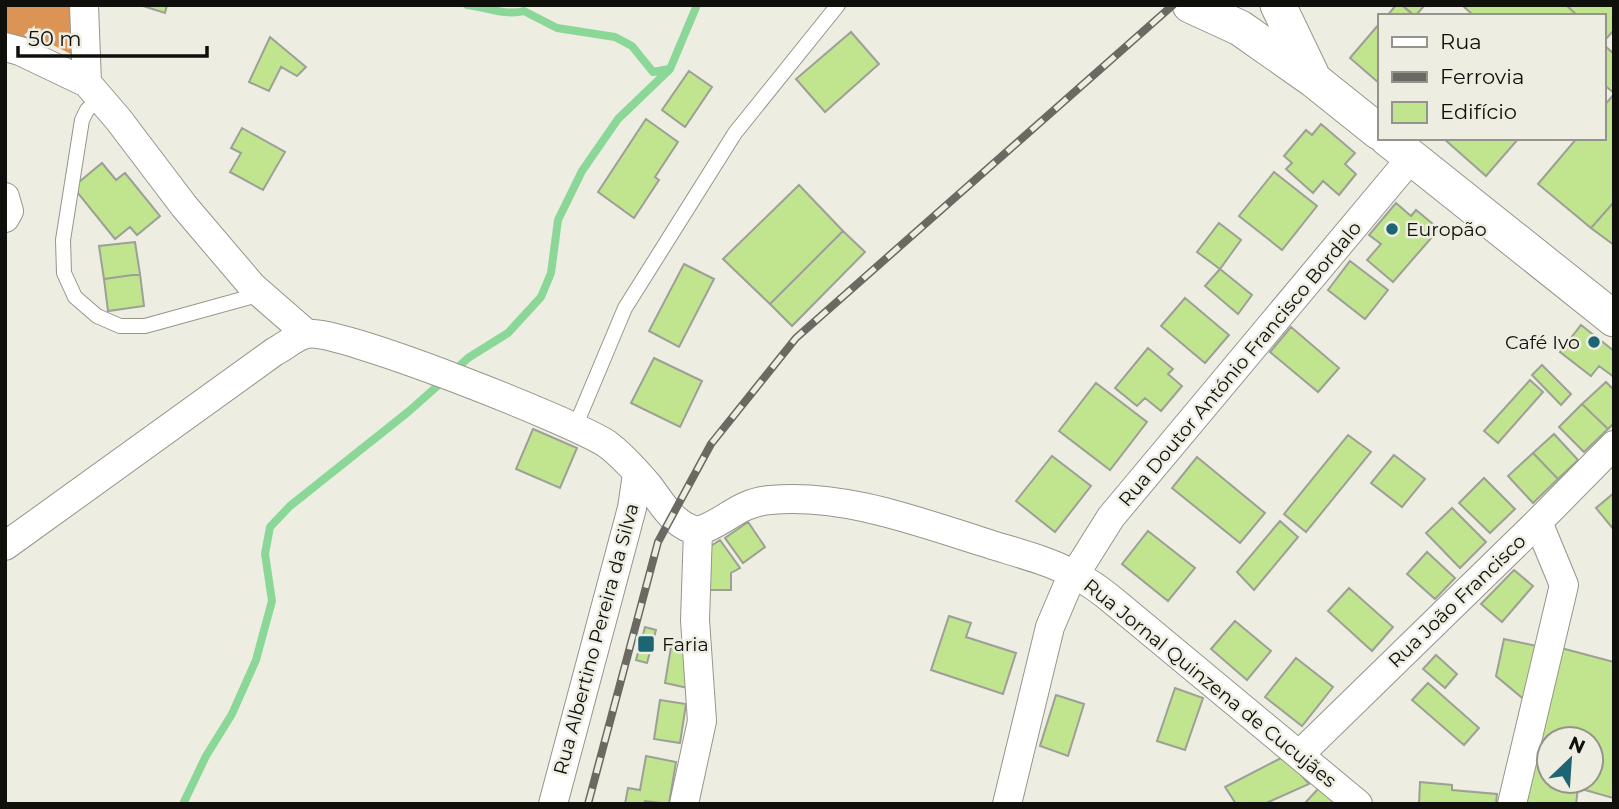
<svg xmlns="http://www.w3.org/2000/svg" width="1619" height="809" font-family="Montserrat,sans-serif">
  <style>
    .forest { fill: #db9453 }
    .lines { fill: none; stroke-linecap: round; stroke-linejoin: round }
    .stream { stroke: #8ad798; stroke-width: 8 }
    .building { fill: #c1e48e; stroke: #9ca096; stroke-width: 2; fill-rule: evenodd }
    .service-casing { stroke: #96958b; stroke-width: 16 }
    .minor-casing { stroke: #96958b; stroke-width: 30 }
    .tertiary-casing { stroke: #96958b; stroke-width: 37 }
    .service { stroke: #fff; stroke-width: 14 }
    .minor { stroke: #fff; stroke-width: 28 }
    .tertiary { stroke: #fff; stroke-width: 35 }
    .rail-casing { stroke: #6a6a63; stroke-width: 8 }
    .rail { stroke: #eeede2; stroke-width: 5; stroke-dasharray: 16; stroke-linecap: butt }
    .poi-dot { fill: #1d6573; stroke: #eeede2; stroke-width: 2.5 }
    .labels { text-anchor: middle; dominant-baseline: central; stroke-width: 5; stroke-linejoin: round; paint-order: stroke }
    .poi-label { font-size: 19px; fill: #0f0f0b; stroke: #eeede2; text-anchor: start }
    .street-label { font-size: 19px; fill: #0f0f0b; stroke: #eeede2 }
  </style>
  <rect width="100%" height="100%" fill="#eeede2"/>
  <!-- forest -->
  <path class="forest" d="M5 5H70L77 57 53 45 5 32Z"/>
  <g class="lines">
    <!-- stream -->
    <path class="stream" d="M467 5C486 7 506 16 524 11L557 28 615 37 632 46 653 72 669 69
      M453 372 468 358 508 333 541 297 551 273 558 220 582 171 618 119 670 69 697 5
      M183 804 206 756 232 714 256 660 272 601 265 554 270 527 290 506 408 412 443 381"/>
  </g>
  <!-- building -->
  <path class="building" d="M140 5H167L165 13Z
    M1396 5H1402L1414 16H1387Z
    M1402 5H1425L1415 16Z
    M1462 5H1566L1578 16H1474Z
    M1566 5H1614V30L1605 40 1603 38V16H1578Z
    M1379 24V83L1350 58Z
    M851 32 879 64 825 112 796 79Z
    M270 37 306 67 297 76 281 67 269 91 249 82Z
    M1603 44 1614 54V93L1603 84Z
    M689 71 712 87 685 127 662 110Z
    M1614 94V202L1591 228 1538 184 1577 138H1603V107Z
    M646 119 678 142 655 177 659 180 634 218 598 192Z
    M1321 124 1355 153 1345 164 1356 174 1339 195 1323 181 1313 193 1286 169 1292 163 1284 156 1306 130 1312 135Z
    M242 128 285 152 263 190 230 172 241 153 231 148Z
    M1443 138H1519L1486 176Z
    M102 163 116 180 125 173 160 216 137 235 130 227 115 239 73 187Z
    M1274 172 1317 206 1282 250 1239 216Z
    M799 185 843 231 770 304 723 259Z
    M1614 202V245L1591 228Z
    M1396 203 1411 216 1416 210 1439 229 1393 282 1367 260 1381 244 1369 235Z
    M1219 223 1241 240 1220 269 1197 252Z
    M843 231 865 252 792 326 770 304Z
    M135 242 140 274 104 279 99 246Z
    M1350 261 1388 290 1365 319 1328 290Z
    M684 264 714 279 679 347 649 331Z
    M1220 269 1252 295 1238 314 1205 286Z
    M140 274 144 306 108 311 104 279Z
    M1185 298 1229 335 1205 363 1161 326Z
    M1581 325 1614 351V377L1599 366 1591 376 1560 352Z
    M1291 327 1339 368 1318 392 1270 352Z
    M1148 348 1173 369 1168 374 1182 386 1161 411 1145 398 1137 406 1115 388Z
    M654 358 702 381 680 427 631 403Z
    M1542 365 1571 394 1561 405 1532 375Z
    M1530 380 1543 392 1498 443 1484 431Z
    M1606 382 1614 390V423L1608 429 1582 404Z
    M1096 383 1147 422 1110 470 1059 431Z
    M1582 404 1608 429 1584 452 1559 427Z
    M533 429 577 448 560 488 516 469Z
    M1554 434 1578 460 1558 479 1533 453Z
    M1348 435 1371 452 1306 532 1284 514Z
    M1533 453 1558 479 1533 503 1508 476Z
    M1394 455 1425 479 1402 507 1371 483Z
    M1052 456 1091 486 1055 532 1016 501Z
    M1197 457 1265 513 1240 543 1172 488Z
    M1484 478 1515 509 1490 533 1459 503Z
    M1614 493V530L1596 508Z
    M1452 508 1486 542 1460 568 1426 533Z
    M1280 521 1298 537 1254 590 1237 572Z
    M748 522 765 547 743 563 725 538Z
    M1148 531 1195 568 1168 601 1122 564Z
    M720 540 740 568 731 573V590H709L708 548Z
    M1427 552 1455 578 1435 599 1407 574Z
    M1514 570 1533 586 1502 622 1481 604Z
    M1349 588 1393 627 1372 651 1328 611Z
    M949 616 971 623 966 637 1016 653 1003 694 931 670Z
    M1235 621 1271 651 1247 680 1211 649Z
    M645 627 656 630 647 663 636 660Z
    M1504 639 1541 647 1527 702 1496 676Z
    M672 641 696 646 688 688 665 683Z
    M1561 648 1614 662 1613 798 1578 788 1576 804H1520ZM1549 739H1591V781H1549Z
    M1436 655 1457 674 1445 688 1423 669Z
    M1296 658 1333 687 1302 726 1265 697Z
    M1428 683 1479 728 1464 745 1412 700Z
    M1175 688 1203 698 1185 750 1157 741Z
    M1056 695 1084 704 1068 756 1040 746Z
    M660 700 686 704 680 743 654 739Z
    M646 756 676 762 669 804 645 801 644 804H625L628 788 640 790Z
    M1285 756 1309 784 1264 804H1236L1225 787Z
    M1420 782 1452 785V790L1497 794 1496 804H1419Z
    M1319 788 1337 804H1304Z"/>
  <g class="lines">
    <!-- service casing -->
    <g class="service-casing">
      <path id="service" d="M100 98 87 110 82 120 63 240 64 273 75 297 97 316 120 326H145L261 294
        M575 427 625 308 735 133 838 5"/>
    </g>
    <!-- minor casing -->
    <g class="minor-casing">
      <path id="minor" d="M84 5 87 83
        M5 47 20 51 87 83 118 119 184 206 252 286 307 334
        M5 197 9 211 5 218
        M698 531C725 523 737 503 770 500 842 493 916 521 983 542 1013 552 1045 559 1073 574 1090 582 1103 592 1117 604L1358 804
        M5 546 274 352C284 347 296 336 307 334 338 328 574 422 607 444 622 455 636 471 648 485 662 503 673 526 698 531
        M1299 755 1538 522 1614 445
        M553 804 632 508 637 474
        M684 804 702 721 695 620 698 531
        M1007 804 1050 627 1067 587 1111 517 1411 158
        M1512 804 1564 585 1538 522"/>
    </g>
    <!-- tertiary casing -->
    <g class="tertiary-casing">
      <path id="tertiary" d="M1190 5 1240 28 1314 80 1379 132
        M1278 5 1314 80
        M1387 138 1614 319"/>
    </g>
    <!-- service -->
    <use href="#service" class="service"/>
    <!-- minor -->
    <use href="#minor" class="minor"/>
    <!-- tertiary -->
    <use href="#tertiary" class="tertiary"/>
    <!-- rail casing -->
    <g class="rail-casing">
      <path id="rail" d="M588 804 658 542 711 444 796 338 1173 5"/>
    </g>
    <!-- rail -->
    <use href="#rail" class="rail"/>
  </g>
  <!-- markers -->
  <g class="poi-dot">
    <circle cx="1392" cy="229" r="7"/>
    <circle cx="1594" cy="342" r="7"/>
    <rect x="637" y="635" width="18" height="18" rx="3.5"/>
  </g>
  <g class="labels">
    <!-- poi labels -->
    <g class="poi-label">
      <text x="1406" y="229">Europão</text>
      <text x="1580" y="342" text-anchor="end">Café Ivo</text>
      <text x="662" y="644">Faria</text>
    </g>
    <!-- street labels -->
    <g class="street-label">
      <text transform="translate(1240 364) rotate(-50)">Rua Doutor António Francisco Bordalo</text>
      <text transform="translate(1457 601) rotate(-44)">Rua João Francisco</text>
      <text transform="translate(596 639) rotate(-75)">Rua Albertino Pereira da Silva</text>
      <text transform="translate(1210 683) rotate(39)">Rua Jornal Quinzena de Cucujães</text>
    </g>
  </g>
  <!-- border -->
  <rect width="1619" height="809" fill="none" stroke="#0f0f0b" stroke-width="14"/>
  <!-- legend -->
  <rect x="1378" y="14" width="228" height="126" fill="#eeede2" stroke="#95948c" stroke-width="2"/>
  <rect x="1392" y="37" width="35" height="10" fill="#ffffff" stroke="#95948c" stroke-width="2"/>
  <text x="1440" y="49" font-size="21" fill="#0f0f0b">Rua</text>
  <rect x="1392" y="72" width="35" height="10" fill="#6a6a63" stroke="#95948c" stroke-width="2"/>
  <text x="1440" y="84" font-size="21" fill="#0f0f0b">Ferrovia</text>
  <rect x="1392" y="102" width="35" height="21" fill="#c1e48e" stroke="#95948c" stroke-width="2"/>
  <text x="1440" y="119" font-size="21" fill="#0f0f0b">Edifício</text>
  <!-- north arrow -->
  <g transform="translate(1570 760) rotate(25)"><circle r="33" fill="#eeede2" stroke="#95948c" stroke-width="2"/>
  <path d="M0-5L12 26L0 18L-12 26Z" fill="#1d6573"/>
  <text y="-10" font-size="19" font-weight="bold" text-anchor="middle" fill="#0f0f0b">N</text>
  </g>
  <!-- scale -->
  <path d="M18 46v10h189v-10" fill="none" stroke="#0f0f0b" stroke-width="3.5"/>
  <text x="28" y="46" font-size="21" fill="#0f0f0b" stroke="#eeede2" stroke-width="5" paint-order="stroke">50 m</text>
</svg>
